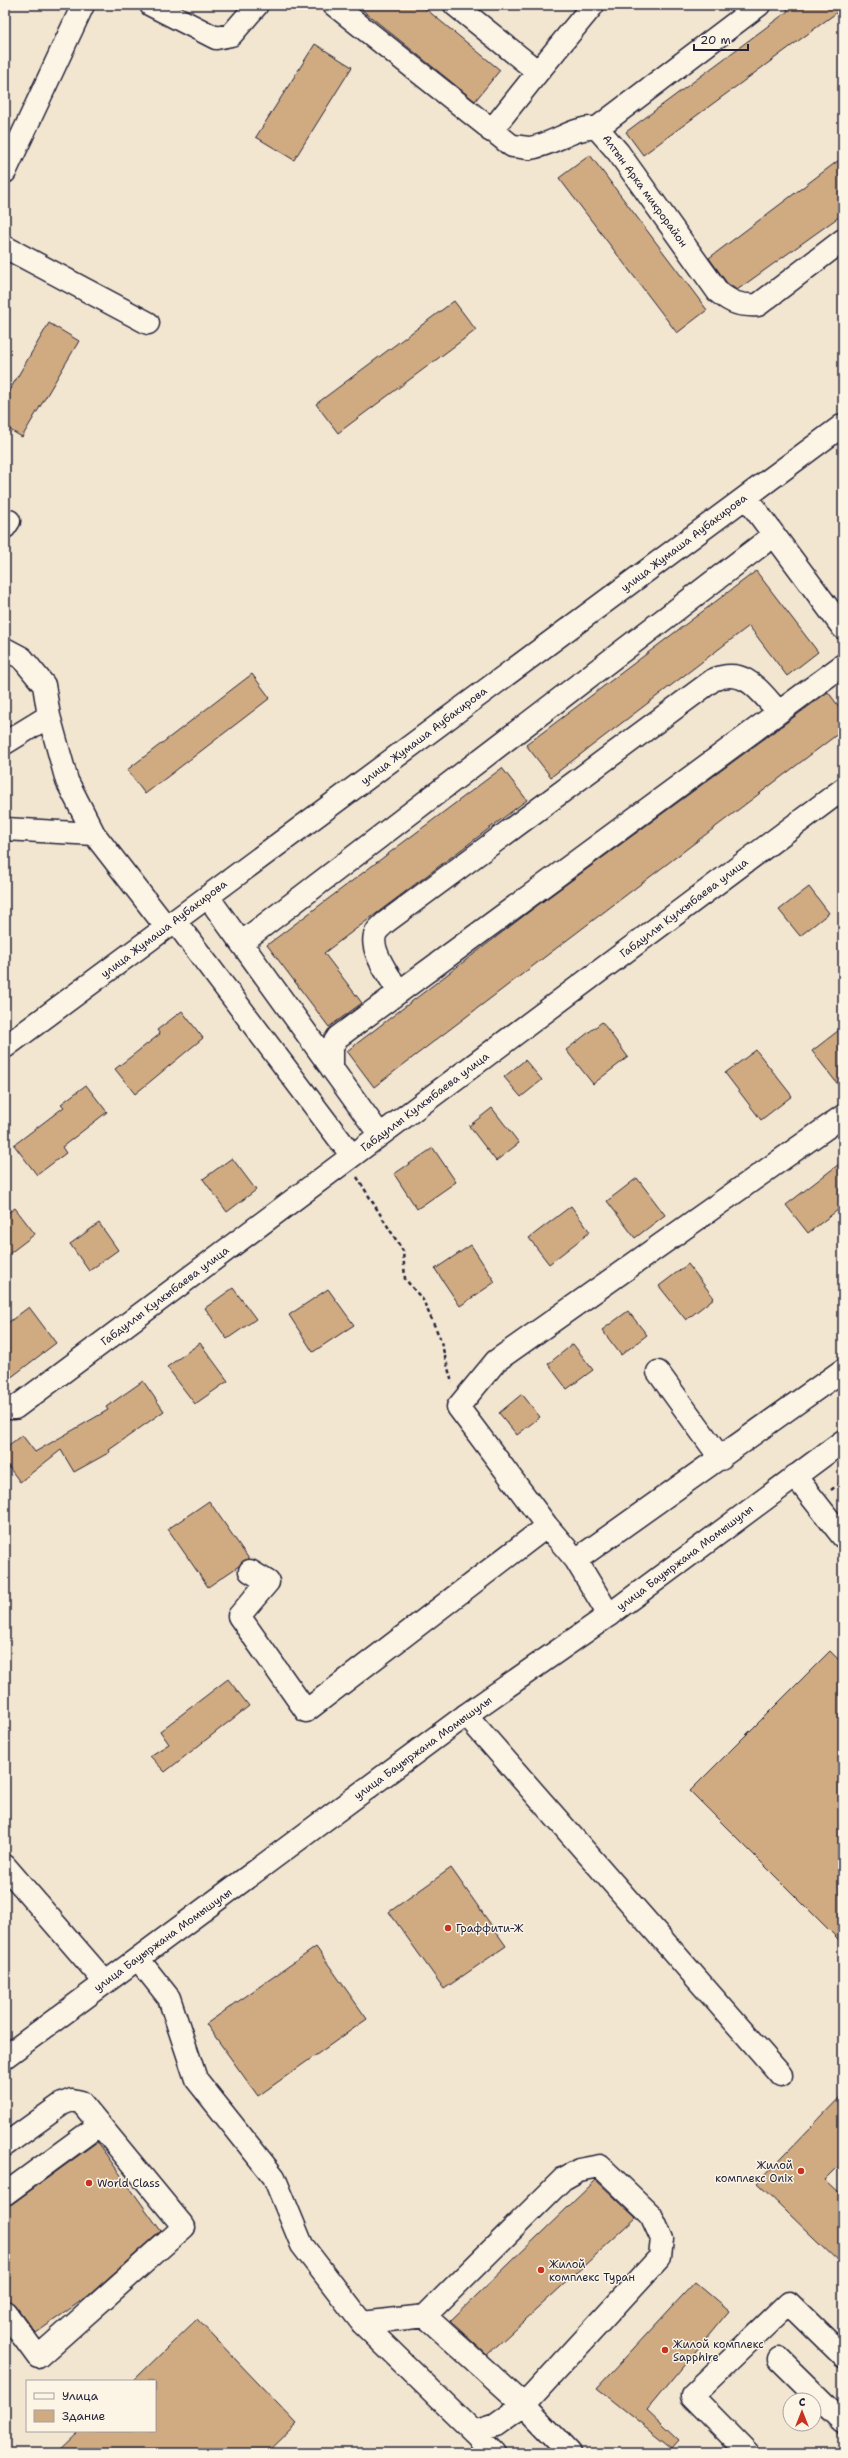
<svg xmlns="http://www.w3.org/2000/svg" width="848" height="2458" font-family="'Shantell Sans',sans-serif">
  <style>
    .building { fill: #d0ab82; stroke: #22223b }
    .lines { fill: none; stroke-linecap: round; stroke-linejoin: round }
    .minor-casing { stroke: #22223b; stroke-width: 25 }
    .major-casing { stroke: #22223b; stroke-width: 25 }
    .path { stroke: #22223b; stroke-width: 2.5; stroke-dasharray: 4 3; stroke-linecap: butt }
    .minor { stroke: #fcf5e5; stroke-width: 22 }
    .major { stroke: #fcf5e5; stroke-width: 22 }
    .poi-dot { fill: #c8321e; stroke: #fcf5e5; stroke-width: 1.5 }
    .labels { text-anchor: middle; dominant-baseline: central; stroke-width: 3; stroke-linejoin: round; paint-order: stroke }
    .street-label { font-size: 11px; fill: #22223b; stroke: #fcf5e5 }
    .poi-label { font-size: 11px; fill: #22223b; stroke: #fcf5e5; text-anchor: start }
  </style>
  <rect width="100%" height="100%" fill="#f3e6d1"/>
  <filter id="ink" filterUnits="userSpaceOnUse"><feTurbulence type="fractalNoise" baseFrequency=".025" numOctaves="2"/><feDisplacementMap in="SourceGraphic" scale="8" xChannelSelector="R" yChannelSelector="G"/><feConvolveMatrix kernelMatrix="1 2 1 2 8 2 1 2 1" color-interpolation-filters="sRGB"/></filter>
  <g filter="url(#ink)">
    <!-- building -->
    <path class="building" d="M356 5H421L500 70 475 101Z
      M785 5H843V8L643 155 626 132 788 11Z
      M315 44 352 67 294 160 256 137Z
      M590 155 707 310 677 333 559 178Z
      M843 157V214L737 290 727 283 709 258Z
      M454 301 476 330 338 433 316 404Z
      M49 323 79 341 22 437 5 427V398Z
      M756 571 818 652 787 676 749 626 551 777 526 745Z
      M252 674 270 698 145 794 127 770Z
      M828 692 843 712V730L374 1087 347 1051 538 905Z
      M502 768 527 800 324 953 362 1003 329 1027 267 945Z
      M809 887 829 913 800 936 779 910Z
      M182 1011 203 1038 135 1094 115 1069 160 1034 157 1030Z
      M602 1022 628 1057 593 1084 566 1050Z
      M843 1027V1091L812 1051Z
      M756 1050 792 1096 761 1120 725 1073Z
      M525 1060 542 1080 521 1097 504 1077Z
      M86 1085 107 1112 62 1147 66 1153 37 1175 14 1145 64 1107 61 1104Z
      M492 1108 519 1143 496 1161 469 1126Z
      M433 1148 456 1182 417 1209 394 1174Z
      M232 1158 256 1190 227 1212 203 1179Z
      M843 1161V1206L808 1233 786 1205Z
      M637 1178 665 1215 635 1238 607 1201Z
      M571 1206 590 1232 549 1264 529 1238Z
      M15 1208 35 1234 5 1257V1215Z
      M99 1223 118 1250 89 1271 70 1244Z
      M471 1245 495 1282 460 1306 435 1269Z
      M688 1264 714 1298 686 1320 659 1286Z
      M233 1288 256 1319 227 1339 205 1308Z
      M328 1289 354 1325 313 1352 289 1315Z
      M29 1307 56 1343 5 1382V1325Z
      M628 1311 647 1335 621 1355 602 1330Z
      M200 1343 228 1381 195 1404 167 1367Z
      M573 1344 593 1370 567 1389 548 1364Z
      M143 1381 164 1411 109 1450 110 1452 74 1472 61 1450 20 1482 5 1462V1448L22 1435 35 1452 108 1410 106 1407Z
      M522 1394 540 1417 517 1435 499 1413Z
      M209 1501 249 1559 208 1587 168 1529Z
      M830 1651 843 1664V1944L690 1791Z
      M228 1679 249 1706 165 1772 150 1756 169 1744 160 1731Z
      M451 1868 506 1946 444 1989 389 1912Z
      M316 1947 367 2019 258 2096 206 2024Z
      M843 2094V2162L825 2180 843 2197V2266L757 2183Z
      M97 2142 161 2231 88 2296 36 2333 15 2305 5 2300V2206L12 2204Z
      M596 2180 636 2218 487 2355 450 2321Z
      M695 2282 729 2311 647 2410 679 2440 672 2448 597 2388Z
      M197 2319 297 2424 267 2453H57L80 2431H155V2381H133Z"/>
    <g class="lines">
      <!-- minor casing -->
      <g class="minor-casing">
        <path id="minor" d="M151 5 216 38 231 35 257 5
          M334 5 512 146C518 146 525 148 530 148 553 145 574 126 597 128L618 152 718 292C732 303 740 306 758 305L843 240
          M455 5 538 72 491 131
          M538 72 593 5
          M597 128 759 5
          M5 247 148 323
          M746 497 843 628
          M5 527 9 521
          M5 649 22 658 44 685 49 716 67 781 94 834 167 928
          M5 743 49 716
          M5 829 94 834
          M208 897 380 1135
          M175 921 352 1156
          M241 943 774 535
          M399 992C391 978 366 947 377 931 379 928 383 925 386 922L713 680C745 666 759 691 779 712
          M5 1047 843 425
          M332 1069V1046L338 1037 843 665
          M658 1372 721 1459
          M5 1408H15L843 789
          M795 1476 843 1537
          M576 1560 843 1370
          M250 1571 268 1582 239 1616 306 1711 547 1526
          M609 1615 576 1560 547 1526 458 1407 496 1361 843 1116
          M466 1715 781 2075
          M5 1866 105 1982
          M139 1960 169 1998 196 2079 274 2177 302 2245 362 2323 474 2432 496 2425 524 2405 570 2453
          M5 2145 62 2104 72 2100 81 2102 184 2227 38 2357 5 2312
          M5 2194 99 2125
          M362 2323 425 2316 563 2179 579 2170 600 2166 651 2215 662 2239 660 2257 524 2405 425 2316
          M779 2359 843 2422
          M474 2432 494 2453
          M748 2453 692 2396 789 2303 843 2356"/>
      </g>
      <!-- major casing -->
      <g class="major-casing">
        <path id="major" d="M5 172 83 5
          M5 2057 466 1715 609 1615 843 1441"/>
      </g>
      <!-- path -->
      <path class="path" d="M357 1177 403 1251 405 1279 423 1300 440 1338 452 1383
        M831 1490 843 1481"/>
      <!-- minor -->
      <use href="#minor" class="minor"/>
      <!-- major -->
      <use href="#major" class="major"/>
    </g>
  </g>
  <!-- markers -->
  <g class="poi-dot">
    <circle cx="448" cy="1928" r="4"/>
    <circle cx="801" cy="2171" r="4"/>
    <circle cx="89" cy="2183" r="4"/>
    <circle cx="541" cy="2270" r="4"/>
    <circle cx="665" cy="2350" r="4"/>
  </g>
  <g class="labels">
    <!-- street labels -->
    <g class="street-label">
      <text transform="translate(645 191) rotate(54)">Алтын Арка микрорайон</text>
      <text transform="translate(684 543) rotate(-37)">улица Жумаша Аубакирова</text>
      <text transform="translate(424 736) rotate(-37)">улица Жумаша Аубакирова</text>
      <text transform="translate(684 908) rotate(-37)">Габдуллы Кулкыбаева улица</text>
      <text transform="translate(164 929) rotate(-37)">улица Жумаша Аубакирова</text>
      <text transform="translate(425 1102) rotate(-37)">Габдуллы Кулкыбаева улица</text>
      <text transform="translate(165 1296) rotate(-37)">Габдуллы Кулкыбаева улица</text>
      <text transform="translate(685 1558) rotate(-37)">улица Бауыржана Момышулы</text>
      <text transform="translate(423 1748) rotate(-36)">улица Бауыржана Момышулы</text>
      <text transform="translate(163 1940) rotate(-36)">улица Бауыржана Момышулы</text>
    </g>
    <!-- poi labels -->
    <g class="poi-label">
      <text x="456" y="1928">Граффити-Ж</text>
      <text x="793" y="2165" text-anchor="end">Жилой<tspan x="793" dy="13">комплекс Onix</tspan></text>
      <text x="97" y="2183">World Class</text>
      <text x="549" y="2264">Жилой<tspan x="549" dy="13">комплекс Туран</tspan></text>
      <text x="673" y="2344">Жилой комплекс<tspan x="673" dy="13">Sapphire</tspan></text>
    </g>
  </g>
  <!-- margin -->
  <rect width="848" height="2458" fill="none" stroke="#fcf5e5" stroke-width="20"/>
  <rect x="10" y="10" width="828" height="2438" fill="none" stroke="#22223b" stroke-width="1.5" filter="url(#ink)"/>
  <!-- legend -->
  <rect x="26" y="2380" width="130" height="52" fill="#fcf5e5" stroke="#a5a1a1"/>
  <rect x="34" y="2393" width="20" height="6" fill="#fcf5e5" stroke="#a5a1a1"/>
  <text x="62" y="2400" font-size="12" fill="#22223b">Улица</text>
  <rect x="34" y="2410" width="20" height="12" fill="#d0ab82" stroke="#a5a1a1"/>
  <text x="62" y="2420" font-size="12" fill="#22223b">Здание</text>
  <!-- north arrow -->
  <g transform="translate(802 2412)"><circle r="19" fill="#fcf5e5" stroke="#a5a1a1"/>
  <path d="M0-3L7 15L0 10L-7 15Z" fill="#c8321e"/>
  <text y="-6" font-size="11" font-weight="bold" text-anchor="middle" fill="#22223b">С</text>
  </g>
  <!-- scale -->
  <path d="M694 44v6h54v-6" fill="none" stroke="#22223b" stroke-width="2"/>
  <text x="700" y="44" font-size="12" fill="#22223b" stroke="#fcf5e5" stroke-width="3" paint-order="stroke">20 m</text>
</svg>
